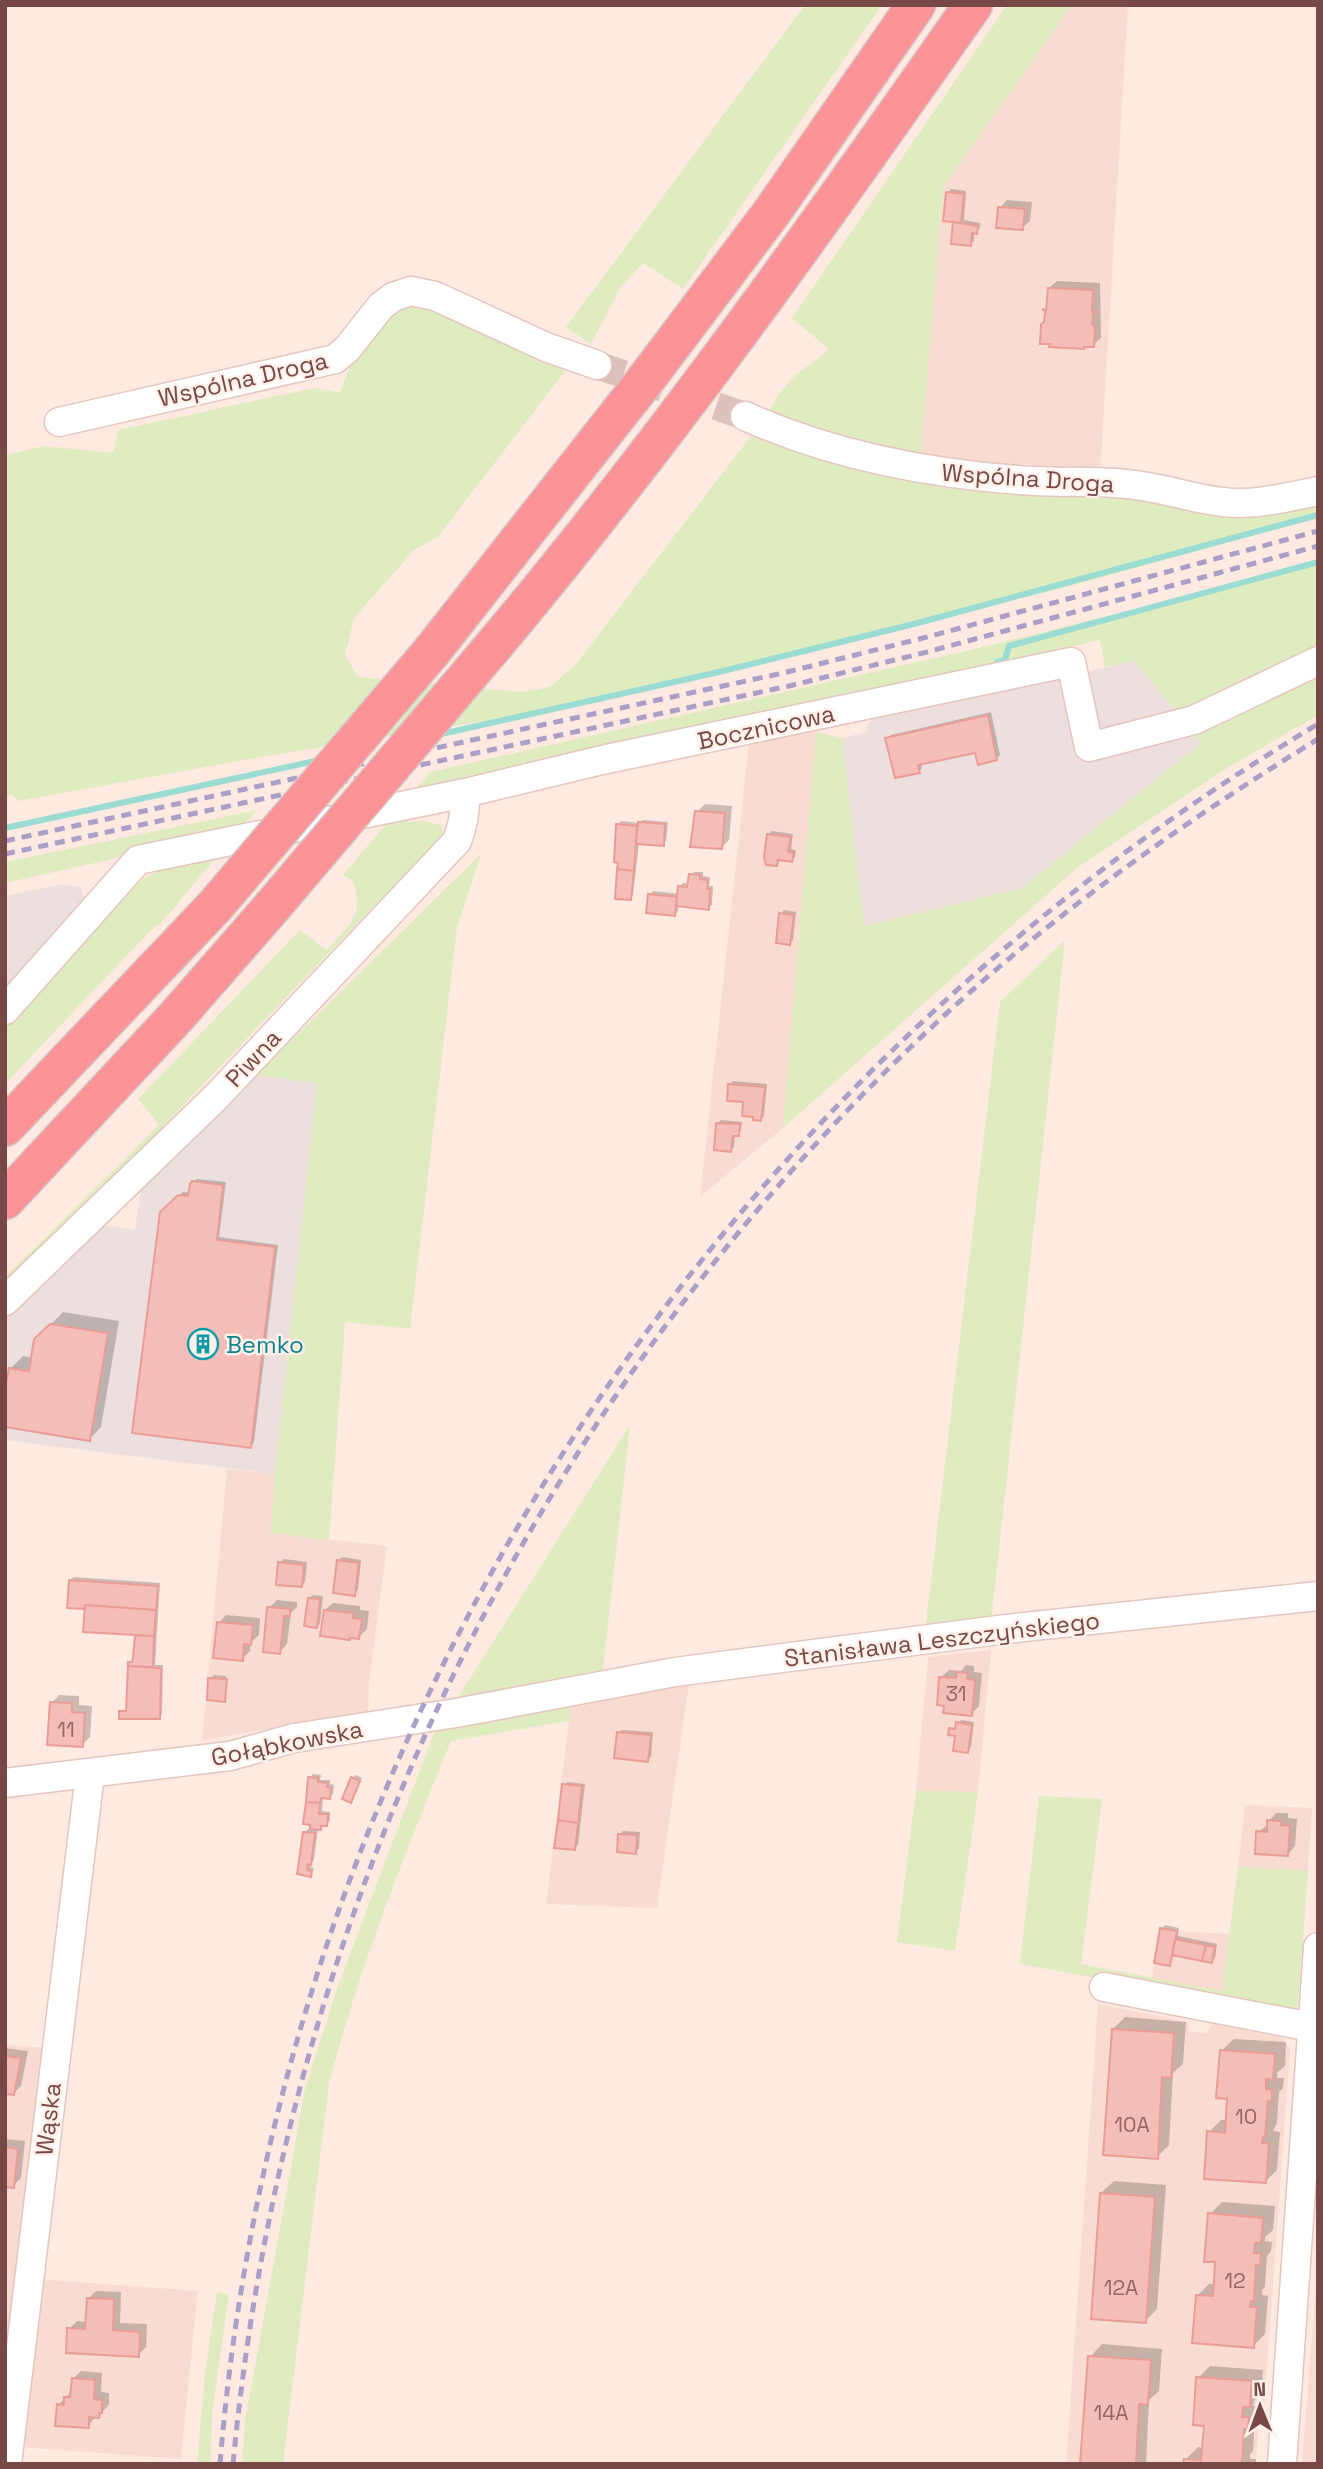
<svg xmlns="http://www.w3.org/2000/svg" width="1323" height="2469" font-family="'Space Grotesk',sans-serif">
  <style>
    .residential { fill: #f8dcd2 }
    .industrial { fill: #ecdfdd }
    .green { fill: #deecbf }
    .shadow { fill: #0003 }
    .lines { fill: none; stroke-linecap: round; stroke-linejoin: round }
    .stream { stroke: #9adbd2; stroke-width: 6 }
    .building { fill: #f5bdb7; stroke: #e99d96; stroke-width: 2 }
    .minor-tunnel { stroke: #dcc2ba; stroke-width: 28; stroke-dasharray: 28 14; stroke-linecap: butt }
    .minor-casing { stroke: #e4c5bf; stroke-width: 31 }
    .highway-casing { stroke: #d6c8c8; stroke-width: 41 }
    .minor { stroke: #fff; stroke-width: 28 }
    .highway { stroke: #fc9397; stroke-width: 38 }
    .rail { stroke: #a99fc7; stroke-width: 5; stroke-dasharray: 10 7; stroke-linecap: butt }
    .highway-bridge-casing { stroke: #d6c8c8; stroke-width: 41; stroke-linecap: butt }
    .highway-bridge { stroke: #fc9397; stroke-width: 38 }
    .labels { text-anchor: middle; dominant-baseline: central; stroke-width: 5; stroke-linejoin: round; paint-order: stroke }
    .number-label { font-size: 21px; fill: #966662 }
    .street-label { font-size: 24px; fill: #774946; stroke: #fff0e9 }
    .culture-label { font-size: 24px; fill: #0d838f; stroke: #fff0e9; text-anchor: start }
  </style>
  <rect width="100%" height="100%" fill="#feeae1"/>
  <!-- residential -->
  <path class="residential" d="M1072 5H1128L1100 476 1093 470 1072 467 1068 473 1042 471 1037 465 1018 464 1012 469 974 466 971 461 920 462 943 187Z
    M816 732 783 1128 700 1197 749 743Z
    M227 1469 275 1474 272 1533 387 1546 369 1684 368 1713 202 1740Z
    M991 1650 978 1792 916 1791 928 1657Z
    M689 1683 657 1908 546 1904 571 1704Z
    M1245 1805 1312 1808 1308 1871 1238 1867Z
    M1160 1928 1177 1931 1230 1934 1223 1991 1152 1978Z
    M1098 2004 1189 2022V2031L1207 2033 1213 2024 1283 2038 1290 2050 1264 2409H1260L1256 2464H1066Z
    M5 2045 64 2049 37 2279 198 2291 181 2459 18 2447 5 2464Z
    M1317 2271 1318 2464H1302L1313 2323Z"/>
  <!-- industrial -->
  <path class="industrial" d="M1135 661 1202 743 1022 888 863 926 842 738 868 732 867 726 873 719Z
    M63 884 80 887 85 899 5 995V896Z
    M256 1075 317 1083 275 1474 5 1440V1320L103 1225 135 1230 142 1187Z"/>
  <!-- green -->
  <path class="green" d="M805 5H882L683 289 643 263 620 288 591 344 566 327Z
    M1007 5H1072L943 187 920 462 766 417C774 401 783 386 797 374 808 365 819 359 829 349L792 318Z
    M418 301 469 320 565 371 438 537 414 550 354 618 345 655 358 677 521 692 550 687 576 664 751 436 836 458 1318 501V518L1059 589 588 704 261 757 19 801 12 795 5 797V455L44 446 113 453 118 430 314 388 340 393 355 352 396 305Z
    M1318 564V653L1181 718 1135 661 1105 667 1100 640 415 790 430 772 970 650Z
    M1318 671V715L1224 770 1077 868 783 1128 816 732 842 738 864 926 1022 888 1201 743 1193 732Z
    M257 810 238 831 5 883V862Z
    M423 821 440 825 444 833 162 1127 164 1131 5 1286V1277L159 1125 138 1099 300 930 327 950C349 924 365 917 353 881L343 875 388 822Z
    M481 854 457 928 410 1329 345 1322 329 1540 271 1533 275 1474 317 1083 256 1075Z
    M216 858 162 922 151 930 5 1084V1024L143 879 165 868Z
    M1065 940 991 1623 925 1632 1000 1002Z
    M630 1425 603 1670 457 1699Z
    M571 1704 569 1721 451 1741C405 1853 360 1965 329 2083L283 2464H242L245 2422 305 2089 339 1983 436 1728Z
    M916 1791 978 1792 955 1951 897 1942Z
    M1039 1796 1102 1799 1081 1964 1222 1991 1238 1867 1308 1871 1298 2004 1292 2014 1020 1964Z
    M217 2292 229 2295 213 2405 210 2464H197L205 2373Z"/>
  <!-- shadow -->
  <path class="shadow" d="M951 189 966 191 964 220 980 223V228L974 232V241L970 244 953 242 955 221 948 193Z
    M1007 200 1032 202 1030 221 1022 228 1000 208Z
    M1057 281 1100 283 1101 338 1093 345 1046 322 1049 288Z
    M991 712 1000 755 996 759 976 751 921 763 922 768 919 771 887 738 891 735Z
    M705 804 732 806 729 840 721 848 697 812Z
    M643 820 668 822 666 841 663 844 639 843 633 895 630 898 620 861 618 825 621 821 640 823Z
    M772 831 793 834 791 849 796 850 795 857 792 860 781 858 776 864 769 834Z
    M694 872H703V876L710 877 709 886H713L712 905 709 908 679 905 678 911 675 915 650 895 653 891 679 894 680 886 683 883 690 884 691 875Z
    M784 910 796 912 793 940 789 943 781 914Z
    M733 1081 767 1084 764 1116 761 1119 730 1085Z
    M721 1120 742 1122 741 1131 735 1134 734 1147 731 1150 718 1123Z
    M197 1179 226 1182 219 1237 278 1245 254 1442 251 1446 162 1213 183 1192 190 1193 191 1185Z
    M63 1312 119 1321 101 1427 89 1440 10 1369 23 1356 33 1358 36 1340Z
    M342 1557 361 1560 358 1590 354 1594 338 1561Z
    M284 1559 307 1562 305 1582 301 1586 280 1563Z
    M74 1577 160 1583 155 1665H163L162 1714 159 1718 121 1712 128 1708 129 1665 135 1658 137 1633 86 1608 69 1606 70 1580Z
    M313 1595 323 1596 320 1623 317 1626 309 1598Z
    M277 1600 297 1602V1607L291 1613 287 1644 280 1652 269 1608Z
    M333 1603 360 1606V1610L369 1611 367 1629 359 1637 325 1610Z
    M226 1615 260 1618 259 1635 250 1643V1651L242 1659 219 1623Z
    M966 1665 974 1666V1672L982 1673 979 1706 971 1714 941 1677 949 1670 961 1671Z
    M214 1675 226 1676 225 1700 209 1699 210 1679Z
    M59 1695 79 1696V1705L92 1706 90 1737 82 1745 52 1703Z
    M961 1720 974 1722 971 1747 968 1751 951 1729 957 1726Z
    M622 1730 653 1732 651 1757 647 1760 618 1733Z
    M313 1774 321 1775 320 1780H330V1784L334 1785 333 1794 329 1797H323L322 1811 330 1812V1821L318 1828 314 1859 310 1867 314 1868 310 1875 298 1873 304 1833 308 1829H312L310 1777Z
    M356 1775 362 1778 351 1801 352 1778Z
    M567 1782 585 1784 578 1845 574 1848 564 1785Z
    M1276 1813H1288V1818L1297 1819 1295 1846 1288 1854 1258 1832 1269 1824V1821Z
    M623 1831 640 1832 639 1849 635 1852 620 1834Z
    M1165 1925 1179 1928 1178 1936 1217 1944 1215 1958 1211 1961 1174 1953 1169 1964 1162 1929Z
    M1125 2017 1186 2022 1183 2064 1173 2073 1169 2145 1157 2157 1113 2029Z
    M1234 2039 1286 2042 1285 2066 1277 2073V2078H1284L1283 2088 1279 2092 1277 2123 1273 2131 1280 2132 1277 2170 1265 2182 1209 2132 1221 2120H1227L1229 2097 1221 2051Z
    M5 2048 28 2051 21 2086 13 2094 5 2093Z
    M5 2139 25 2141 21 2178 13 2186 5 2185Z
    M1114 2181 1166 2185 1157 2309 1145 2321 1101 2193Z
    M1222 2202 1275 2206 1273 2230 1265 2237V2241L1272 2242 1271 2251 1267 2256 1265 2287 1262 2290V2295L1268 2296 1265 2334 1253 2346 1197 2296 1209 2284H1216L1217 2261 1210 2214Z
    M96 2291 121 2292 120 2323 147 2324 146 2347 138 2355 69 2329 77 2321 87 2322 88 2299Z
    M1102 2344 1162 2349 1159 2391 1149 2400 1146 2464H1082L1090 2357Z
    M1210 2366 1263 2370 1261 2393 1254 2401 1253 2406H1260V2416L1255 2420 1253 2451 1250 2454V2459H1256V2464H1185V2460L1198 2447 1204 2448 1206 2425 1198 2378Z
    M81 2371 102 2373 101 2392 109 2393V2404L106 2408 99 2416H96L88 2426 58 2405 72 2391 73 2379Z"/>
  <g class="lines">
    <!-- stream -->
    <path class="stream" d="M997 662 1005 660 1009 646 1318 562
      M437 735 719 672 914 624 1318 515
      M5 828 320 760"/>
  </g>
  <!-- building -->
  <path class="building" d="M946 192 964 194 961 223 943 221Z
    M998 207 1025 209 1023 230 996 228Z
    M953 222 978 226 977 234 972 233 971 246 951 244Z
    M1048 288 1093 290 1092 312H1096L1093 314 1092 324 1095 327 1094 347H1084V349L1049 347 1050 344H1040L1041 324 1044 322 1045 311 1042 309 1046 310Z
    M988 715 997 760 978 765 975 753 918 765 920 773 895 778 885 738Z
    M695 811 725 813 722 849 690 847Z
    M638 822 665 824 664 846 636 844Z
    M616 824 637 826 634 871 617 869 618 863 614 862Z
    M767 834 791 837 788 852 794 853 792 862 778 860 777 866 766 865 764 857Z
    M617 869 634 871 631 900 615 899Z
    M689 874 700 875V879L708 880 707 889H710L709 910 676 906 678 886 687 887Z
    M648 894 677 897 675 916 646 913Z
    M779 913 794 915 790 945 776 943Z
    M728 1084 765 1087 761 1121 753 1120V1117L742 1116 743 1102 727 1101Z
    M716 1123 740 1124 739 1136H733L731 1152 714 1150Z
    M192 1181 223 1185 217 1240 275 1247 251 1448 132 1433 160 1212 178 1195 188 1196 190 1184Z
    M50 1324 108 1333 90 1441 5 1427V1389L9 1368 29 1371 34 1339Z
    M337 1560 359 1563 355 1596 333 1593Z
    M278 1562 304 1565 302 1587 276 1585Z
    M69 1580 158 1586 156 1610 85 1605 84 1609 67 1608Z
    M308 1598 320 1599 317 1628 304 1626Z
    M85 1605 156 1610 154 1636 83 1632Z
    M267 1607 290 1609V1616H284L280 1654 263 1652Z
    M324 1610 353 1613V1618L362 1619 359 1639 350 1638V1640L320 1636Z
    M217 1622 253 1625 251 1645 244 1644 243 1661 213 1658Z
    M135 1635 154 1636 153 1667 128 1666V1662H132L133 1657Z
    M128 1666 161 1668 160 1719H119V1711H126Z
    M957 1672 968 1673 967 1679 975 1680 972 1716 943 1713 944 1706 937 1705 939 1677 956 1678Z
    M208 1678 227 1679 225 1702 207 1700Z
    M50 1702 72 1703V1712L85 1713 83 1747 47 1745Z
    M956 1722 972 1725 968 1753 953 1751 955 1736 948 1735 949 1728 955 1729Z
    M617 1732 651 1735 648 1762 614 1758Z
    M308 1777 318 1778V1782L327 1783V1787L331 1788 330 1799 321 1798 320 1803 306 1802Z
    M351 1777 360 1781 351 1803 342 1799Z
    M562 1784 582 1786 578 1823 558 1820Z
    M306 1802 320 1803 319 1814H328L327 1826H321V1830L310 1829V1825L303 1824Z
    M558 1820 578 1823 575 1850 554 1848Z
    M1267 1820 1281 1821V1825L1290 1826 1288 1856 1255 1854 1256 1831 1267 1832Z
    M303 1832 315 1833 311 1865 308 1864 307 1870 312 1871 311 1877 297 1874Z
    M618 1834 637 1835 636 1854 617 1852Z
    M1160 1928 1177 1931 1170 1966 1154 1963Z
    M1175 1939 1206 1945 1202 1961 1172 1955Z
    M1206 1945 1215 1947 1212 1963 1202 1961Z
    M1112 2029 1174 2033 1171 2078 1162 2077 1158 2159 1103 2155Z
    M1220 2050 1275 2054 1273 2080 1266 2079V2089L1272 2090V2102L1268 2101 1265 2137H1263L1262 2143H1269L1266 2183 1204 2179 1207 2131 1225 2133 1227 2099 1216 2098Z
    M5 2056 21 2058 14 2095 5 2094Z
    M5 2147 18 2149 14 2188 5 2187Z
    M1100 2193 1155 2197 1146 2323 1091 2319Z
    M1208 2213 1263 2218 1261 2243H1255L1254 2253H1261L1260 2265H1256L1254 2301H1251L1250 2307H1257L1254 2348 1192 2343 1196 2295 1213 2296 1215 2262H1204Z
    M87 2298 114 2299 113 2330 140 2332 139 2357 66 2353 67 2328 85 2329Z
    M1088 2356 1151 2360 1148 2405 1139 2404 1136 2464H1080Z
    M1196 2377 1252 2381 1250 2407H1243L1242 2417H1249L1248 2429H1244L1242 2464H1183L1184 2459 1201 2460 1204 2426 1193 2425Z
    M72 2378 95 2380 94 2399 102 2400V2413H100L99 2418 89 2417V2428L55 2426 57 2404 64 2405V2397H70Z"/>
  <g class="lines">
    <!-- minor-tunnel -->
    <path class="minor-tunnel" d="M597 365 745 416"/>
    <!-- minor casing -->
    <g class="minor-casing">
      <path id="minor" d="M745 416C836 457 935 475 1034 481 1067 483 1101 480 1134 485 1164 488 1193 499 1223 502 1254 506 1288 497 1318 491
        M59 422 335 359 347 349 381 306 393 297 411 291 435 296 546 347 597 365
        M5 1010 138 860 465 793 602 760 1071 662 1089 747 1194 720 1318 661
        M5 1301 216 1097 457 841C463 825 466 811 465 793
        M5 1783 230 1756 294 1738 456 1713 675 1672 1006 1629 1318 1596
        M1104 1987 1311 2027
        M7 2464 90 1774
        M1282 2464 1318 1947"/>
    </g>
    <!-- highway casing -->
    <g class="highway-casing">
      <path id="highway" d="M490 650C663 445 819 225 973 5
        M432 651 650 374 772 212 916 5
        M5 1127 215 906
        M5 1200 175 1018 272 907"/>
    </g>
    <!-- minor -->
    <use href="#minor" class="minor"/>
    <!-- highway -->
    <use href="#highway" class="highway"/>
    <!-- rail -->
    <path class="rail" d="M5 841 783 673 931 636 1318 531
      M5 854 789 686 927 652 1318 546
      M220 2464C279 1739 696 1095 1318 724
      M233 2464C285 1913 529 1403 935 1024 1052 915 1182 823 1318 739"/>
    <!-- highway-bridge casing -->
    <g class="highway-bridge-casing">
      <path id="highway-bridge" d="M215 906 432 651
        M272 907 490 650"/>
    </g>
    <!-- highway-bridge -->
    <use href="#highway-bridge" class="highway-bridge"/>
  </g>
  <!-- icons -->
  <defs>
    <g id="building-ring" transform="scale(1.575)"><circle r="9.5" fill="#fff0e9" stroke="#0f9aa8" stroke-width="1.5"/><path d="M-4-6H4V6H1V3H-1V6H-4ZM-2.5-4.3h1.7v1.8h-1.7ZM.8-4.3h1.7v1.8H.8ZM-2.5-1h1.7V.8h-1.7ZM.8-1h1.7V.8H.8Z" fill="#0f9aa8"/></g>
  </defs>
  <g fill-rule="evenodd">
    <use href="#building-ring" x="203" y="1344"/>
  </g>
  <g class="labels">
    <!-- number labels -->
    <g class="number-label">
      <text x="956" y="1693">31</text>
      <text x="66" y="1729">11</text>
      <text x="1246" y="2116">10</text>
      <text x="1132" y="2124">10A</text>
      <text x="1235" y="2280">12</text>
      <text x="1121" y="2287">12A</text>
      <text x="1111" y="2412">14A</text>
    </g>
    <!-- street labels -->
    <g class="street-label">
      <text transform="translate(243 379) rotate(-13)">Wspólna Droga</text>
      <text transform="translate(1028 478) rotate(4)">Wspólna Droga</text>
      <text transform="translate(766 727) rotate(-12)">Bocznicowa</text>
      <text transform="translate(253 1058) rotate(-47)">Piwna</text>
      <text transform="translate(942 1639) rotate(-7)">Stanisława Leszczyńskiego</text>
      <text transform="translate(287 1743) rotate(-11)">Gołąbkowska</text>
      <text transform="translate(48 2119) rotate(-83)">Wąska</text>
    </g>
    <!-- culture labels -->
    <g class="culture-label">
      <text x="226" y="1344">Bemko</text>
    </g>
  </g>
  <!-- border -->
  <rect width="1323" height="2469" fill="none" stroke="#774946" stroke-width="14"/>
  <!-- north arrow -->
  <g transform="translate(1260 2406) rotate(359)" stroke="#fff0e9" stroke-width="5" paint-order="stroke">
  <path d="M0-5L12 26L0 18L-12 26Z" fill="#774946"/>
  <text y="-10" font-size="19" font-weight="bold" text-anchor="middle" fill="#774946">N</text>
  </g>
</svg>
